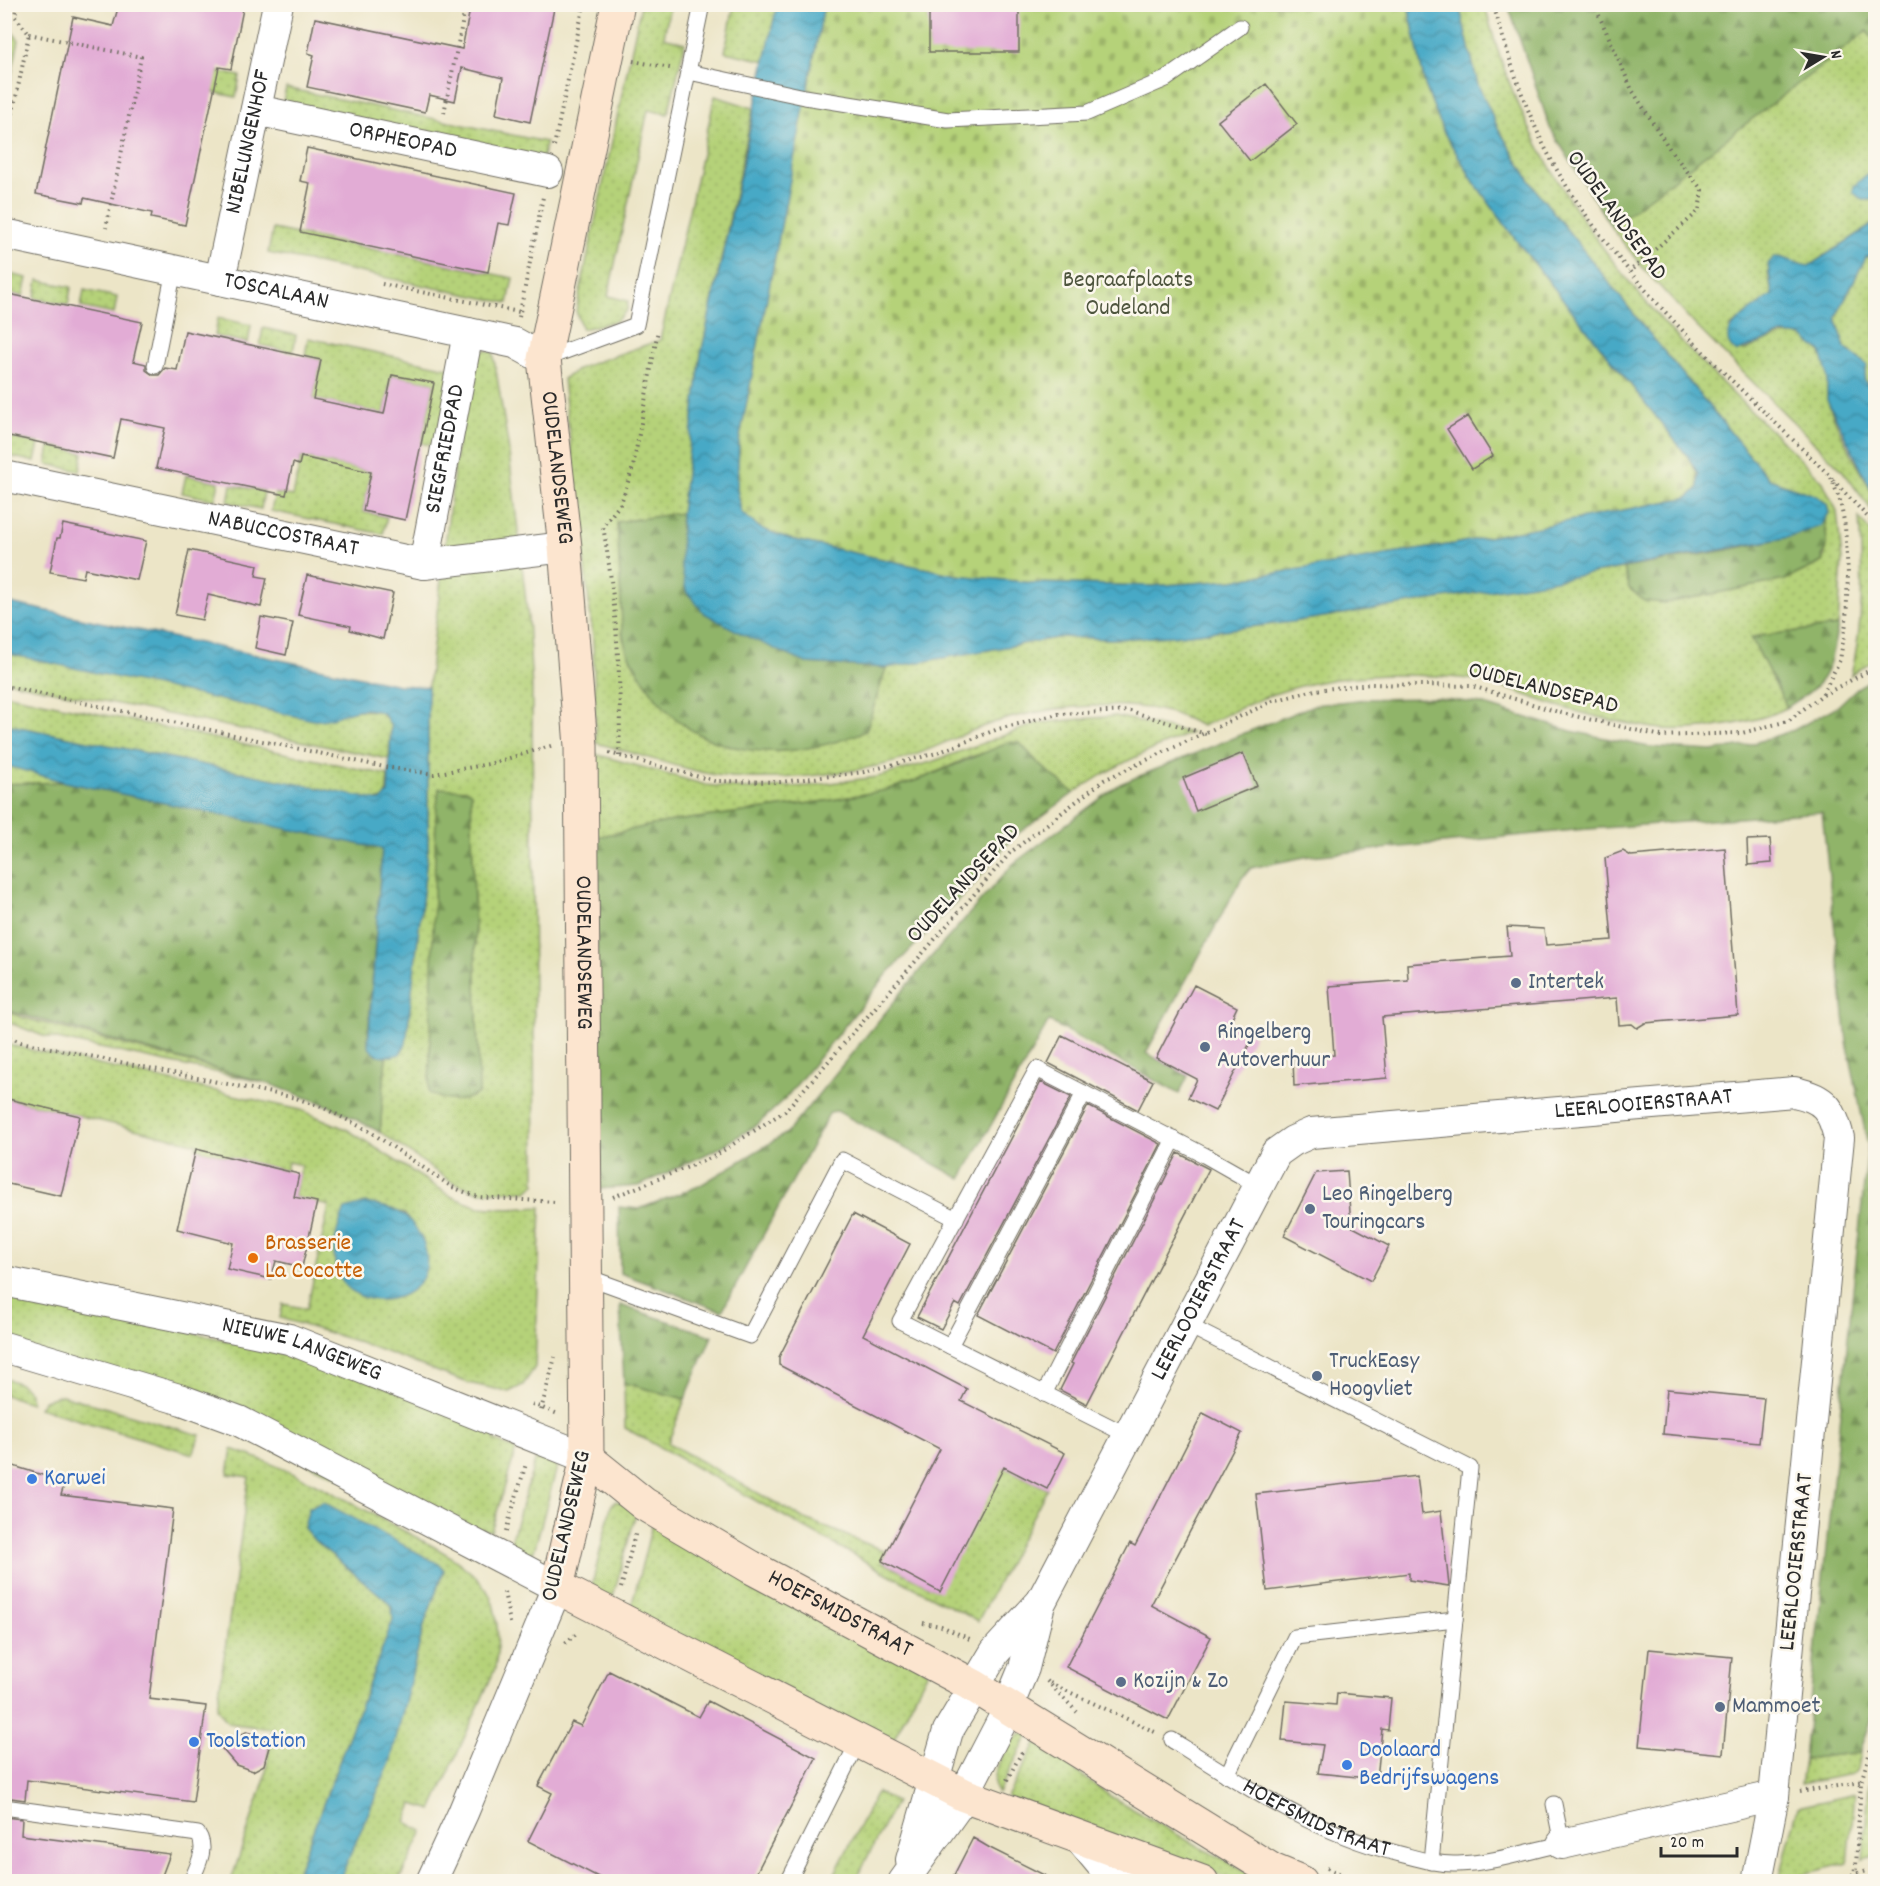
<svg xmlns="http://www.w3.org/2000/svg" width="1880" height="1886" font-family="Dekko,sans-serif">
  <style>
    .grass { fill: url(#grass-dots); stroke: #707e52; stroke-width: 1.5; fill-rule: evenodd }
    .forest { fill: url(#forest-firs); stroke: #5e704a; stroke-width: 1.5 }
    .cemetery { fill: url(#cemetery-stones); stroke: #707e52; stroke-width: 1.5 }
    .water { fill: url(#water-waves); stroke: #396a78; stroke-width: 1.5 }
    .building { fill: #e2acd5 }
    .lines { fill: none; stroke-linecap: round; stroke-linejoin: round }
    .lane-casing { stroke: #6f6c62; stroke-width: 17 }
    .street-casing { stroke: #6f6c62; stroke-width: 32 }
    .secondary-casing { stroke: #6f6c62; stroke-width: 35 }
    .path { stroke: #6f6c62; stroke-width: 4; stroke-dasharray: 1.5 4.5; stroke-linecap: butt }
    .lane { stroke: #fff; stroke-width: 15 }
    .street { stroke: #fff; stroke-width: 30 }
    .secondary { stroke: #fce5cf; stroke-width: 33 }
    .path-bridge { stroke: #6f6c62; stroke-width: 4; stroke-dasharray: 1.5 4.5; stroke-linecap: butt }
    .service-dot { fill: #5c6f8a; stroke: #fbf7ec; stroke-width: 2 }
    .food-dot { fill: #e8710a; stroke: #fbf7ec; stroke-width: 2 }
    .shop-dot { fill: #3f7fe0; stroke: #fbf7ec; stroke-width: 2 }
    .labels { text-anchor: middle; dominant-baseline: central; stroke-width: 5; stroke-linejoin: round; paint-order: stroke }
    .street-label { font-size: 24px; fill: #2b2b2b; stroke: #fbf7ec }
    .park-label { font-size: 24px; fill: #4e553e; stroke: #fbf7ec }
    .service-label { font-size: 24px; fill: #4e5e75; stroke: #fbf7ec; text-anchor: start }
    .food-label { font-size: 24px; fill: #c56008; stroke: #fbf7ec; text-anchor: start }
    .shop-label { font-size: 24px; fill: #366cbe; stroke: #fbf7ec; text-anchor: start }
  </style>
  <defs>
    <pattern id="grass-dots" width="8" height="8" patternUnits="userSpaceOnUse" patternTransform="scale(1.5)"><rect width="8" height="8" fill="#b5d279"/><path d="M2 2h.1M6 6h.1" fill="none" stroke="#9cb469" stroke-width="1.8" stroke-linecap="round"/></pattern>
    <pattern id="forest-firs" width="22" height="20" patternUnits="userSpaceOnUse" patternTransform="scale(1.5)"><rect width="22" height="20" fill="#90b469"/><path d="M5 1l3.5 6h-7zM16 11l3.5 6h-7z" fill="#769357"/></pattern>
    <pattern id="cemetery-stones" width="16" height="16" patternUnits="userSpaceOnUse" patternTransform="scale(1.5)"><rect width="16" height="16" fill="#b5d279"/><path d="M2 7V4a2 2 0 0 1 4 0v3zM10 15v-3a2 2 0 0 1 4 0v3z" fill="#9cb469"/></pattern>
    <pattern id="water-waves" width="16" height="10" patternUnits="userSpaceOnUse" patternTransform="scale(1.5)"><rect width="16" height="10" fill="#47a9c6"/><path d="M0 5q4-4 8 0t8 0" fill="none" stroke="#3b8aa1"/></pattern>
  </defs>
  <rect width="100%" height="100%" fill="#fbf7ec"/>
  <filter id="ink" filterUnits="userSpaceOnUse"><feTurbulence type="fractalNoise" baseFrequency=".0167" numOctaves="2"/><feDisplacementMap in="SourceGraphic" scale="12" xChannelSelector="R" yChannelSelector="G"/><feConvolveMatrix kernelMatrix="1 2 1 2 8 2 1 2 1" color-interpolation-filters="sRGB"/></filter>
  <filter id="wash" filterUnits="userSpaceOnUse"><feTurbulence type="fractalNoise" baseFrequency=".008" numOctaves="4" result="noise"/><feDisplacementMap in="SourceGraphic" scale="24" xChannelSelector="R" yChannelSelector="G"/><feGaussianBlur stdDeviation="1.35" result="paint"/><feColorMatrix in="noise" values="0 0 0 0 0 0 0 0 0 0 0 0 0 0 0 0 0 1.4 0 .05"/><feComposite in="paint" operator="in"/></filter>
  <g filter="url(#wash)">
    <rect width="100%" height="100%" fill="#ece5c7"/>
    <!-- grass -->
    <path class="grass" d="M641 5H670L664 37 685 43 668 114 648 110 608 296 628 301 627 310 616 321 582 329 576 311Z
      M734 5H777L766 61 725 52Z
      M1459 5H1485C1514 128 1583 232 1666 325 1715 380 1772 429 1823 482L1837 511 1842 560 1838 626 1751 637 1787 707C1759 724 1687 733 1654 728 1624 724 1591 716 1561 707 1531 699 1502 683 1470 679 1406 672 1338 672 1277 693 1251 702 1226 715 1202 726 1190 721 1177 713 1164 711 1112 699 1033 708 984 726 947 740 918 758 877 766 827 776 756 784 705 773 668 765 632 752 596 743L593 637 563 379 582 367 660 340 715 96 753 108 701 354 681 513 617 522 623 639 641 675 866 731 886 668 1062 637 1112 639 1172 636 1292 622 1624 568 1629 588 1665 603 1785 580 1823 562 1827 544 1825 519 1829 513 1827 504 1817 496 1769 479 1644 327 1535 189 1499 130 1478 85Z
      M5 23 19 40 5 106Z
      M1867 31 1875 42V167L1872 169 1870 200 1875 196V223L1809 266 1796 265 1781 257 1768 272 1772 295 1729 328 1744 351C1779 334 1815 319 1827 371 1829 381 1825 393 1828 402 1839 435 1859 467 1875 497V515L1842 470 1696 326 1643 268 1611 227Z
      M159 59 240 76 236 97 155 80Z
      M286 88 546 142 541 165 281 110Z
      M273 229 513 278 508 303 268 253Z
      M1875 255V386L1871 388 1864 379 1867 365 1845 348 1836 317 1866 257Z
      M5 273 27 278 23 296 5 293Z
      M38 280 71 287 68 305 35 298Z
      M84 290 117 297 114 314 81 307Z
      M218 318 251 325 248 343 215 336Z
      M263 328 296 335 293 352 260 345Z
      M308 338 453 369 439 447 421 443 434 383 392 375 384 414 313 399 321 360 305 356Z
      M469 347 493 352 508 444 528 618 532 690 535 1184 527 1191 478 1192 450 1181 380 1132 386 1056H393L407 1033 428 848V687ZM467 790 471 793 479 1093 429 1092 438 794Z
      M6 437 39 443 35 462 5 455Z
      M50 446 83 453 80 471 47 464Z
      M301 457 371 472 363 512 387 517 383 534 271 511 275 493 293 496Z
      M186 475 219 482 215 500 182 493Z
      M231 485 264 491 261 509 228 502Z
      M1859 518 1875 537 1876 658 1851 675C1864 622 1863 572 1859 518Z
      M5 652 351 710 379 711 391 723 389 759 5 681Z
      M5 694 388 775 386 798 375 801 5 724Z
      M1115 716 1191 733C1150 750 1110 767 1074 793L1038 763 1020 743 970 757 921 779 886 790 826 801 667 822 596 837 595 754 706 785 747 789 808 786 877 777 934 761 1038 723Z
      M5 765 65 782 5 784Z
      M4 1010 21 1017 267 1083 43 1036 5 1021Z
      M5 1044 301 1110 348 1130 452 1197 478 1207 509 1209 541 1207 535 1367 523 1385 509 1392 468 1383 359 1342 280 1318 283 1304 307 1309 329 1206 294 1197 301 1165 288 1162 286 1171 196 1149 197 1144 5 1098ZM366 1203 405 1214C410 1223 418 1232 422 1241 448 1303 345 1328 334 1257Z
      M4 1289 268 1350 349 1373 498 1431 494 1440 516 1450 491 1531 482 1529 480 1536 5 1338Z
      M4 1378C18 1382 31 1387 31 1403L5 1395Z
      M624 1383 685 1399 668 1443 803 1518 887 1552 882 1562 939 1591 975 1452 1047 1489 978 1621 879 1569 625 1428Z
      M62 1395 200 1435 193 1454 39 1408 44 1400Z
      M232 1449C289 1468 340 1496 393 1525 426 1543 463 1558 486 1589 500 1609 499 1646 495 1669L432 1810 413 1804 406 1822 423 1831 399 1881H339L399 1726 424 1625 444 1570 314 1505 309 1509 304 1528 315 1541 385 1599 392 1607 393 1620 294 1881H231L265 1778 272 1729 228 1723 217 1708 249 1477 228 1474Z
      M538 1451 551 1456 557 1467 534 1551 525 1559 508 1551Z
      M615 1501 638 1506 611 1604 592 1585 611 1506Z
      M654 1517 928 1671 889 1748 630 1612Z
      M1024 1732 1029 1734 998 1793 995 1789C991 1773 1008 1739 1024 1732Z
      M1037 1742 1110 1796 1199 1847 1266 1881H1236L1117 1840 1007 1797Z
      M1860 1752 1857 1770 1852 1774 1800 1784 1804 1759Z
      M1875 1755V1856L1863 1859 1869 1787Z
      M877 1792 896 1802 855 1881H831Z
      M1855 1794 1848 1863 1779 1880 1798 1807Z"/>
    <!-- forest -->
    <path class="forest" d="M1508 5H1875V42L1867 31 1611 227 1550 128Z
      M681 513 680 528 806 663 886 668 866 731C788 763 696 763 647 685 638 672 627 656 624 640 621 629 622 616 621 604 620 577 619 549 617 522Z
      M1825 519 1827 544 1822 557 1824 561 1785 580 1665 603 1644 601 1629 588 1624 568C1657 561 1810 541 1825 519Z
      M1838 626C1828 672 1830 682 1787 707L1751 637Z
      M1875 677 1876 1707 1860 1752 1804 1759 1868 1146 1847 1042 1822 812 1575 830 1310 856 1251 868 1242 878 1146 1053 1188 1076 1179 1094 1049 1021 961 1179 837 1111 830 1112 722 1311 620 1273 619 1207 639 1209 699 1186 787 1133 924 965 1013 864 1120 784 1314 705 1366 699 1438 698 1481 704 1571 731 1649 747 1712 751 1745 746 1794 730 1838 706 1857 688Z
      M1010 742 1020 743 1038 763 1074 793 1012 838 974 884 888 973 784 1100 757 1125 717 1149 639 1186 598 1189 596 837 667 822 827 801 886 790 921 779Z
      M65 782 382 849 368 1037V1044L376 1055 386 1056 380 1132 332 1107 267 1083 5 1010 4 784Z
      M439 788 467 790 471 793 479 1093C461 1104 447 1102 429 1093L436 815Z
      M620 1305 712 1336 685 1399 624 1383Z"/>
    <!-- cemetery -->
    <path class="cemetery" d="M824 4 1408 5 1425 85 1443 131 1474 182 1516 240 1688 457 1697 473 1698 488 1689 497 1453 544 1233 580 1152 586 1034 583 956 575 790 539 760 528 741 512 737 489 739 442Z"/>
    <!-- water -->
    <path class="water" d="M1408 4 1459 5 1478 85 1499 130 1535 189 1644 327 1769 479 1817 496 1827 504 1829 513 1821 526 1790 537 1539 583 1292 622 1172 636 1112 639 1062 637 886 668 806 663 744 635 704 613 686 591 681 564V513L701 354 777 5H824L739 442 737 489 741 512 760 528 790 539 956 575 1034 583 1152 586 1233 580 1453 544 1689 497 1698 488V473L1688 457 1516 240 1474 182 1443 131 1425 85Z
      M1875 167V196L1870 200H1862L1853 192 1854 186Z
      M1875 223V255L1866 257 1836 317 1845 348 1867 365 1864 380 1870 388 1875 386V497L1827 400V373L1821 352 1802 336 1782 334 1736 352C1709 332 1757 307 1772 295L1768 264 1774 257C1786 256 1797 265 1809 266Z
      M5 602 399 685 428 687V848L406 1044 400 1054C388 1058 373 1058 368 1045L382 849 65 782 4 765 5 724 381 801 388 793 391 727 384 714C355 700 340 722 313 720L9 654 5 652Z
      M366 1203C394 1208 408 1211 421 1237 459 1320 291 1331 345 1209Z
      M323 1502 439 1564 444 1570 424 1625 390 1763 339 1881H294L393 1620 392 1607 385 1599 315 1541 304 1528 309 1508Z"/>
    <g id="blocks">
      <!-- building -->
      <path class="building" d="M119 4H244L231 69 219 67 185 225 151 218 152 213 84 198 83 203 36 194 73 17 113 26Z
        M471 4H555L530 122 496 114 503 78 462 68 455 101 429 95 425 112 307 87 314 55 308 53 315 18 462 49Z
        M929 8 1019 9V52H929Z
        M1266 84 1297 124 1250 161 1218 121Z
        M307 148 516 193 509 225 498 223 488 272 300 232 310 183 300 181Z
        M4 293 142 322 133 361 146 364V370L153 375H159L165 368 177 370 185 331 321 360 313 399 384 414 392 375 434 383 405 520 363 511 371 472 301 457 299 465 293 463 286 495 156 468 165 428 121 419 113 458 4 435Z
        M1468 416 1493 456 1472 469 1447 429Z
        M63 524 146 541 137 580 85 569 83 578 50 572 57 538H60Z
        M189 550 258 565 256 576 267 578 261 607 208 595 202 620 175 615Z
        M307 575 393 593 383 639 350 630 351 626 298 615Z
        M261 617 293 623 286 655 255 648Z
        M1243 753 1257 786 1196 811 1183 778Z
        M1770 839 1772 863 1748 865 1747 840Z
        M1725 848 1738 1015 1645 1023 1637 1028 1632 1024 1619 1025 1617 998 1382 1017 1387 1078 1294 1086 1293 1058 1334 1055 1329 986 1408 980 1407 964 1510 956 1507 927 1544 929 1546 945 1612 940 1605 858 1623 851 1631 856Z
        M1194 985 1237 1007 1230 1022 1254 1035 1215 1111 1188 1098 1197 1079 1156 1058Z
        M1062 1035 1153 1081 1138 1110 1048 1063Z
        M1041 1082 1071 1097 960 1306 955 1303 941 1329 917 1317Z
        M4 1098 80 1116 61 1196 4 1183Z
        M1088 1106 1161 1144 1053 1354 978 1315Z
        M196 1149 299 1174 294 1197 317 1202 302 1267 276 1261 271 1279 227 1269 233 1243 177 1229Z
        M1178 1153 1209 1169 1087 1404 1060 1390 1073 1364 1071 1363Z
        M1347 1171 1351 1226 1389 1246 1371 1281 1284 1236 1316 1173Z
        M853 1214 910 1244 863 1335 967 1389 961 1401 1065 1453 1047 1489 1004 1467 940 1592 882 1561 940 1449 779 1365V1357Z
        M1667 1389 1764 1398 1759 1443 1663 1434Z
        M1203 1413 1242 1433 1151 1605 1211 1637 1168 1720 1066 1667 1130 1543 1135 1546Z
        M4 1463 65 1482 61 1495 173 1509 149 1699 206 1706 193 1802 27 1780 25 1800 4 1797Z
        M1417 1476 1422 1514 1441 1511 1449 1586 1409 1580V1573L1267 1591 1256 1494Z
        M1649 1649 1732 1657 1723 1754 1639 1746Z
        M609 1671 699 1717 708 1701 816 1758 752 1881H606L528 1841 552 1793 538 1786 572 1722 581 1726Z
        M1337 1693 1391 1698 1388 1730 1382 1729 1377 1779 1318 1773 1323 1745 1282 1741 1286 1701 1336 1705Z
        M246 1732 263 1737 269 1747 264 1765 253 1771 236 1765 211 1736 233 1739Z
        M4 1817 22 1819 21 1835 170 1854 160 1881H4Z
        M973 1838 990 1848 1056 1881H966L954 1875Z"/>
    </g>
  </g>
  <g filter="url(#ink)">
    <use href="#blocks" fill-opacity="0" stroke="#6f6c62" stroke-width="1.5"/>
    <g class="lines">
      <!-- lane casing -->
      <g class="lane-casing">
        <g id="lane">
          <path d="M689 72 805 97 948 120 1087 113 1166 79 1240 27"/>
          <path d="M544 359 636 325 702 4"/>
          <path d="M155 366 174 270"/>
          <path d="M585 1276 750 1336 842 1160 956 1219"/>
          <path d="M1185 1324 1470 1468 1431 1862"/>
          <path d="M950 1346 1084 1093"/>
          <path d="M1044 1394 1174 1139"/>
          <path d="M1129 1436 900 1321 1037 1069 1206 1156 1257 1185"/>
          <path id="s1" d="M1172 1740C1244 1786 1315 1833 1400 1854 1419 1859 1438 1865 1458 1864 1493 1863 1528 1851 1562 1844L1554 1804"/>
          <path d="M1227 1775 1295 1637 1455 1619"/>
          <path d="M4 1807 198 1834C208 1849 197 1866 191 1882"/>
          <path d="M788 1882 858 1742"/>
        </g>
      </g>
      <!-- street casing -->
      <g class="street-casing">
        <g id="street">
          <path id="s2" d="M256 110 548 172"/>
          <path id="s3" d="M4 234 515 343 544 359"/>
          <path id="s4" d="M220 280 278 4"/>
          <path id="s5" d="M4 476 424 564 565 547"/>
          <path id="s6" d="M424 564 468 333"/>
          <path id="s7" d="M4 1281 289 1339 587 1458"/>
          <path d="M4 1347 182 1400 239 1421 557 1587 463 1813 431 1882"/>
          <path d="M1080 1839 1105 1869 1129 1882"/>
          <path d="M1562 1844 1774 1796"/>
          <path d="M911 1860 948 1731 995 1652 1039 1604"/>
          <path id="s8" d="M903 1882 959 1804 1002 1721 1024 1668 1040 1604 1276 1153 1293 1141 1311 1133 1794 1092C1825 1098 1832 1109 1839 1138L1774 1796 1757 1882"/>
        </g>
      </g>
      <!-- secondary casing -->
      <g class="secondary-casing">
        <g id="secondary">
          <path id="s9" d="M618 4 544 359 565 547 581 746 587 1458 557 1587 964 1795 1202 1882"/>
          <path id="s10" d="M587 1458 644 1504 751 1567 974 1686 1272 1870 1301 1882"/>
        </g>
      </g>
      <!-- path -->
      <path class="path" d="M455 4 465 7
        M1594 4 1632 90 1671 151 1702 190 1699 211 1629 272
        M29 34 141 57 106 228
        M633 61 670 68
        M444 113 466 4
        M554 146 584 4
        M4 155 29 34 15 16 17 4
        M382 284 519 312
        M519 317 543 197
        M1833 480 1876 526
        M4 686 384 767 434 774 489 764 554 745
        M1823 695 1876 667
        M609 753 715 781 780 782 864 772 937 753 998 729 1058 714 1130 711 1206 734
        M619 756C622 678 616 603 603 526L621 503 633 467 658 330
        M4 1035 21 1042 296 1098 324 1108 369 1131 452 1187 478 1197 555 1202
        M613 1197 713 1157 785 1111 1011 852 1104 780 1273 701 1315 690 1371 684 1472 686 1558 712 1661 736 1742 733 1788 721 1822 695 1840 660 1846 623 1848 574 1845 526 1840 501 1831 477C1737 384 1637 297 1566 185 1531 130 1511 66 1493 4
        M532 1404 558 1414
        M541 1410 555 1357
        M506 1531 526 1464
        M621 1588 636 1531
        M504 1592 511 1627
        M923 1623 941 1626 972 1640
        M565 1643 578 1633
        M1047 1681 1077 1712
        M1050 1683 1155 1732
        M1007 1780 1023 1750
        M1800 1792 1861 1782
        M1327 1868 1360 1882
        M1855 1882 1861 1782 1876 1732"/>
      <!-- lane -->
      <use href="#lane" class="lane"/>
      <!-- street -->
      <use href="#street" class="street"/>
      <!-- secondary -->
      <use href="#secondary" class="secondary"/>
      <!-- path-bridge -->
      <path class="path-bridge" d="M1823 1882 1876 1869"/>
    </g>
  </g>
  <!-- markers -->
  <g class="service-dot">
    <circle cx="1516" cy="983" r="6"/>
    <circle cx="1205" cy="1047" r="6"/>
    <circle cx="1310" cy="1209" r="6"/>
    <circle cx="1317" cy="1376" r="6"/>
    <circle cx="1121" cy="1682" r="6"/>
    <circle cx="1720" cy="1707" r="6"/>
  </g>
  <circle class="food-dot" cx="253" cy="1258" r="6"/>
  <g class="shop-dot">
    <circle cx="32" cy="1479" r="6"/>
    <circle cx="194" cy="1742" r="6"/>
    <circle cx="1347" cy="1765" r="6"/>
  </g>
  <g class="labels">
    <!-- street labels -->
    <g class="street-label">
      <text stroke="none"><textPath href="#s2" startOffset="150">ORPHEOPAD</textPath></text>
      <text stroke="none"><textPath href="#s4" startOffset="141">NIBELUNGENHOF</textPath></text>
      <text transform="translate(1616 216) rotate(54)">OUDELANDSEPAD</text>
      <text stroke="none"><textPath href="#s3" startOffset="278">TOSCALAAN</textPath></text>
      <text stroke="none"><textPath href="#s6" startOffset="117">SIEGFRIEDPAD</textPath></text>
      <text stroke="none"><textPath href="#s9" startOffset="472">OUDELANDSEWEG</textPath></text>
      <text stroke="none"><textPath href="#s5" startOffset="285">NABUCCOSTRAAT</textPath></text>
      <text transform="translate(1543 689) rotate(14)">OUDELANDSEPAD</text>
      <text transform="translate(964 884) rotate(-47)">OUDELANDSEPAD</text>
      <text stroke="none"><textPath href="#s9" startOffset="958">OUDELANDSEWEG</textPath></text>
      <text stroke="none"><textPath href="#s8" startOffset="1196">LEERLOOIERSTRAAT</textPath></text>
      <text stroke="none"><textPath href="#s8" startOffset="656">LEERLOOIERSTRAAT</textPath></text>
      <text stroke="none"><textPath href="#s7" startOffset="306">NIEUWE LANGEWEG</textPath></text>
      <text transform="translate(567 1526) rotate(-77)">OUDELANDSEWEG</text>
      <text transform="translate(1797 1562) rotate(-84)">LEERLOOIERSTRAAT</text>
      <text stroke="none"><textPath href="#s10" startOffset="298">HOEFSMIDSTRAAT</textPath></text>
      <text stroke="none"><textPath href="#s1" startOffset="165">HOEFSMIDSTRAAT</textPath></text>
    </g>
    <!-- park labels -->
    <g class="park-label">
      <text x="1128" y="281">Begraafplaats<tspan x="1128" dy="28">Oudeland</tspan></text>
    </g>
    <!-- service labels -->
    <g class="service-label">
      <text x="1528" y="983">Intertek</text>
      <text x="1217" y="1033">Ringelberg<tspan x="1217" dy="28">Autoverhuur</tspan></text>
      <text x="1322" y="1195">Leo Ringelberg<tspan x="1322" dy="28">Touringcars</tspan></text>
      <text x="1329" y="1362">TruckEasy<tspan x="1329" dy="28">Hoogvliet</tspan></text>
      <text x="1133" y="1682">Kozijn &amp; Zo</text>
      <text x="1732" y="1707">Mammoet</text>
    </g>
    <!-- food labels -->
    <g class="food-label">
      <text x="265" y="1244">Brasserie<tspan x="265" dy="28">La Cocotte</tspan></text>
    </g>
    <!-- shop labels -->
    <g class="shop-label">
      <text x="44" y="1479">Karwei</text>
      <text x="206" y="1742">Toolstation</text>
      <text x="1359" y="1751">Doolaard<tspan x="1359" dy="28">Bedrijfswagens</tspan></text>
    </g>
  </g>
  <!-- margin -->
  <rect width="1880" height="1886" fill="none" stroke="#fbf7ec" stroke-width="24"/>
  <!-- north arrow -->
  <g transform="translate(1823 57) rotate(79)" stroke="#fbf7ec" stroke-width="4.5" paint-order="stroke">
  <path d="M0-4.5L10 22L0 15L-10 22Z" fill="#2b2b2b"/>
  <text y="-9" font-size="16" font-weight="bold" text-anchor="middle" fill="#2b2b2b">N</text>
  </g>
  <!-- scale -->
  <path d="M1661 1847v9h76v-9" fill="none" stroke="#2b2b2b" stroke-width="3"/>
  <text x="1670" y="1847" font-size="18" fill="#2b2b2b" stroke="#fbf7ec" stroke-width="4.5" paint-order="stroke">20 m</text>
</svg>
